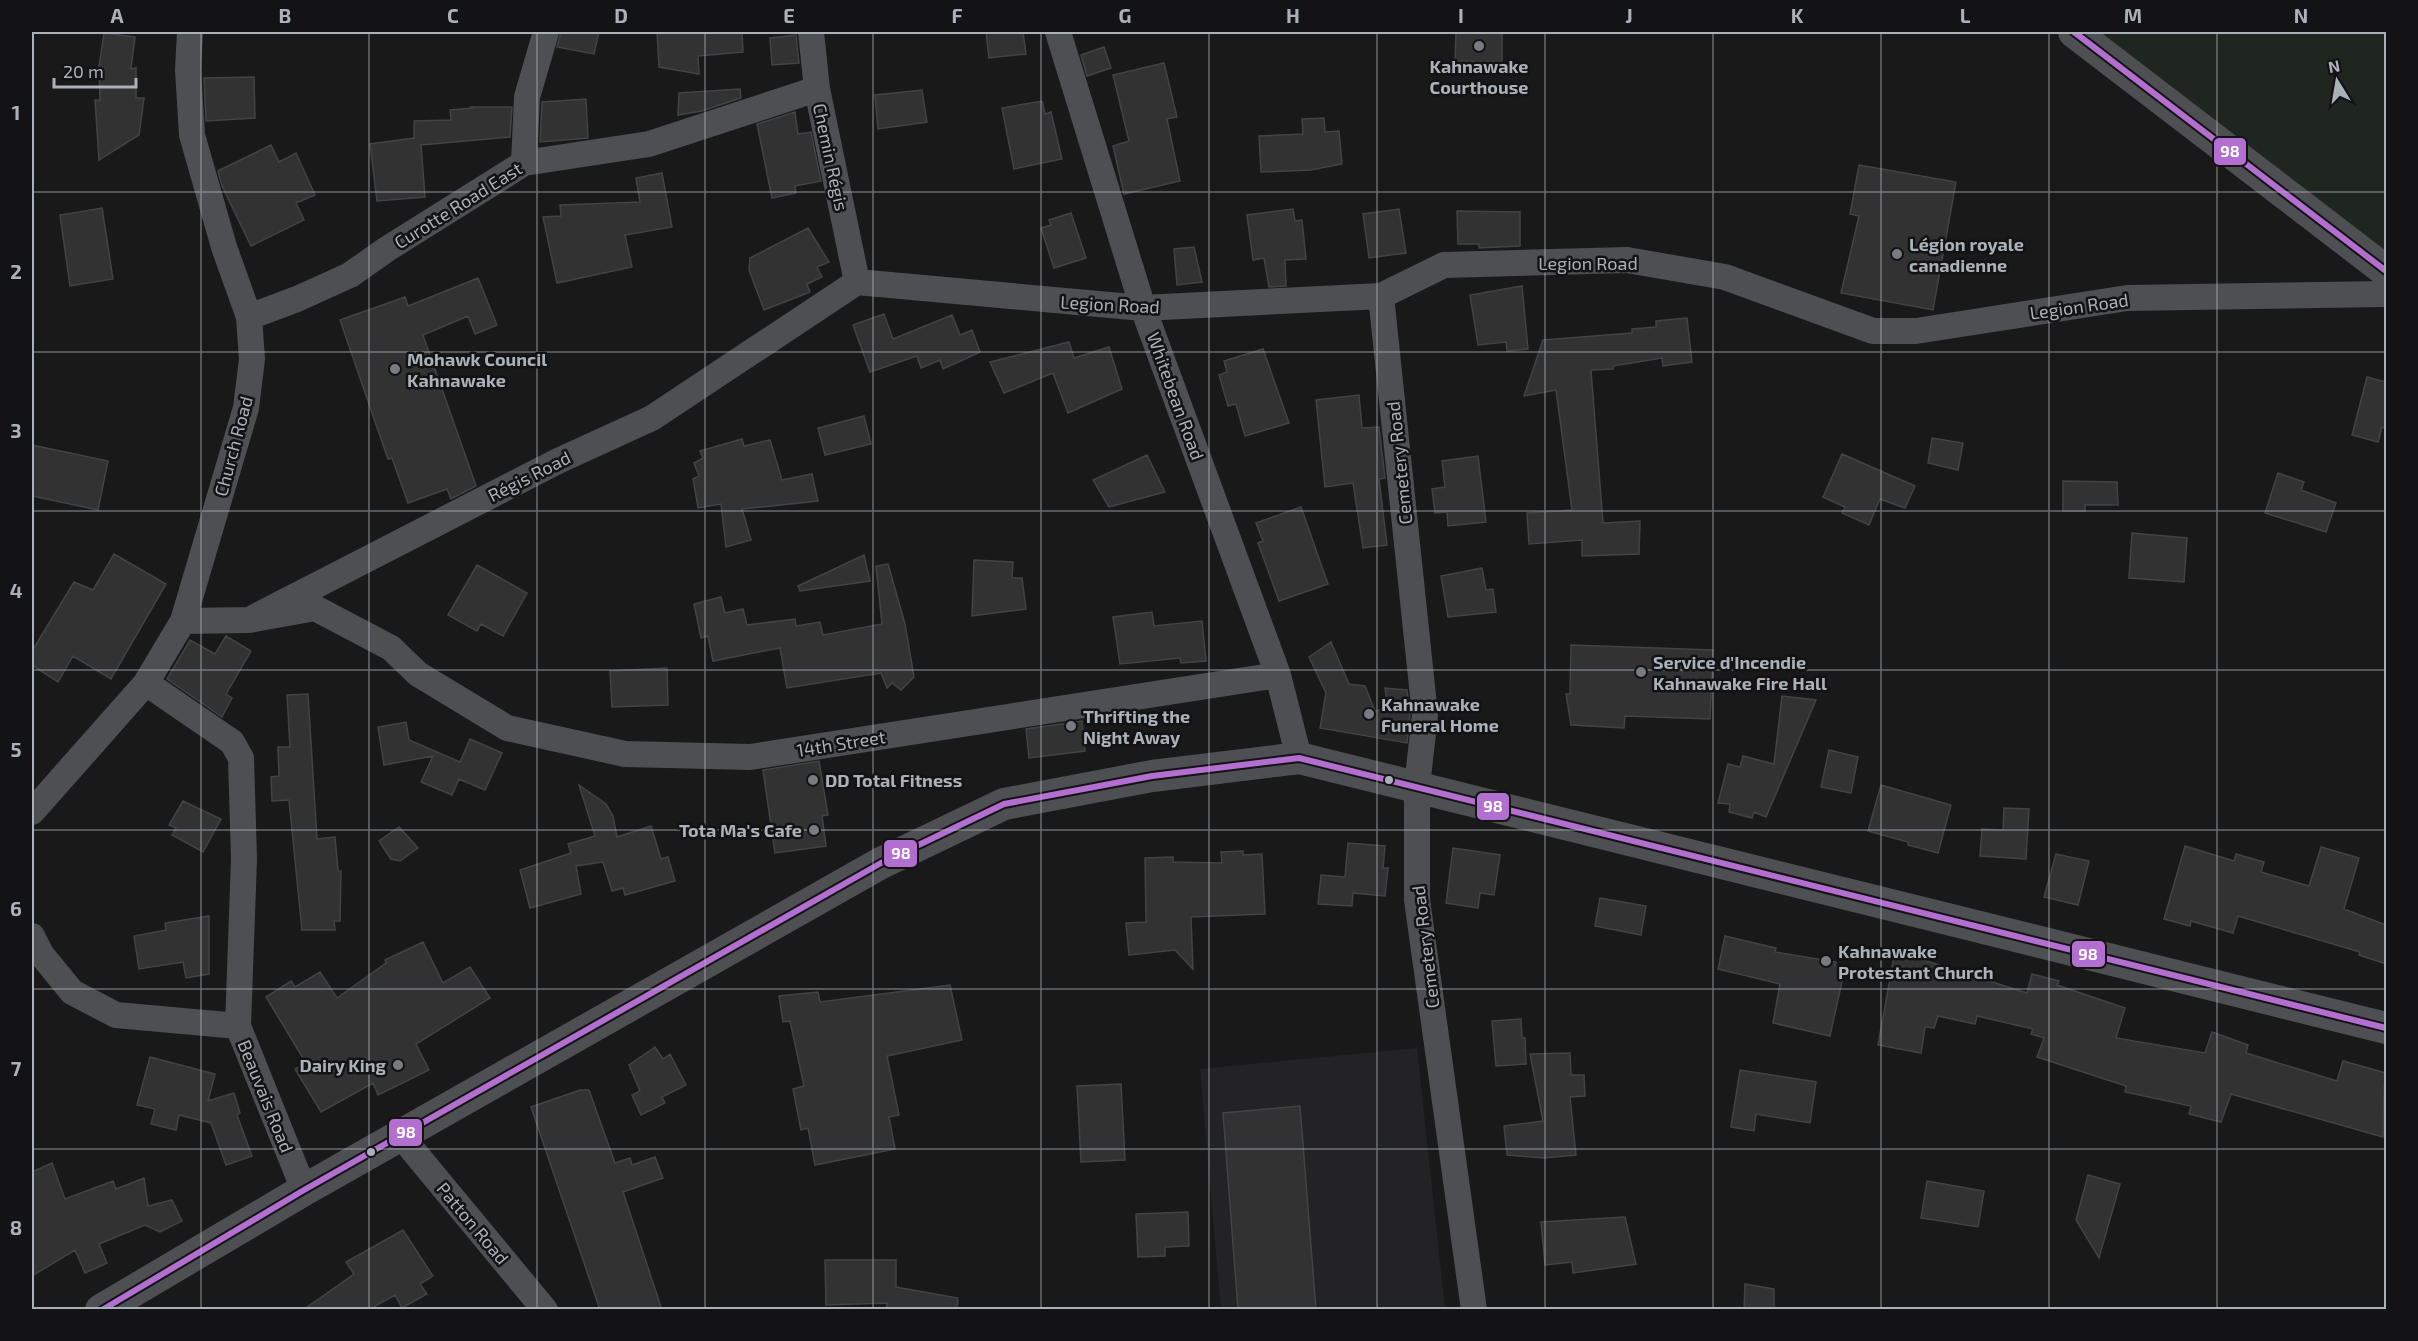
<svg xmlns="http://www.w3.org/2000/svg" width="2418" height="1341" font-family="'Exo 2',sans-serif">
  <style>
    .built { fill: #232325 }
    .green { fill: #1f2620 }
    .building { fill: #323233; stroke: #414345; stroke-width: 1.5 }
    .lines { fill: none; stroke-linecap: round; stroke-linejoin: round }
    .minor { stroke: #4e4f52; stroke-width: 26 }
    .tertiary { stroke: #4e4f52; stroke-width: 32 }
    .bus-1-casing { stroke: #131315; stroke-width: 10 }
    .bus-1 { stroke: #b36fd0; stroke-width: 6 }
    .grid { fill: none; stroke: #abb1b9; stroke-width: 1.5; stroke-opacity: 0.55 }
    .poi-dot { fill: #787c81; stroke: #131315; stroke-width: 2 }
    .bus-dot { fill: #abb1b9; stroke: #131315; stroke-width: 2 }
    .labels { text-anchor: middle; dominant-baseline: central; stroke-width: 5; stroke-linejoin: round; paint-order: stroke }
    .poi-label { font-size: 18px; font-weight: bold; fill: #abb1b9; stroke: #131315; text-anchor: start }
    .street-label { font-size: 18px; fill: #abb1b9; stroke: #131315 }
    .line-badge { stroke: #131315; stroke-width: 2 }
    .badge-label { font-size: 16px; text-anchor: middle; font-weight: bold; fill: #fff }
    .neatline { fill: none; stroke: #abb1b9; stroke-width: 2 }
    .grid-label { font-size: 20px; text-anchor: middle; font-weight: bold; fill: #abb1b9 }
  </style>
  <rect width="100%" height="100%" fill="#191919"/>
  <!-- built -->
  <path class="built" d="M1417 1048 1445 1309H1221L1200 1069Z"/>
  <!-- green -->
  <path class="green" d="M2074 32H2386V271Z"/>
  <!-- building -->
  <path class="building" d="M561 32H599L594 54 557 47Z
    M657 32H742L743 52 698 56 699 74 659 67Z
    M986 32H1023L1026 54 989 58Z
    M1456 32H1502V62L1455 61Z
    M104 33 135 37 131 69 136 68V98H144L139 135 99 160 95 100H100L99 66Z
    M796 35 799 63 772 65 770 38Z
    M1104 47 1111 68 1087 76 1081 55Z
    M1164 63 1177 117 1167 119 1180 181 1124 194 1113 146 1129 141 1113 75Z
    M254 77 255 118 206 121 204 78Z
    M740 89 741 98 702 111 678 115 679 93Z
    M922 90 927 122 878 129 875 95Z
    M586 99 588 138 540 142 542 102Z
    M1042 101 1045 114 1051 112 1062 159 1014 169 1002 108Z
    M471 107H512L510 137 421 145 425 197 377 201 370 144 414 138V121L451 120 450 110 472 108Z
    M795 112 798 134 811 132 821 181 795 186 796 193 772 198 757 124Z
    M1324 118 1325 132 1339 131 1342 164 1311 170 1261 172 1259 136 1303 134 1302 119Z
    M271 145 279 162 296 153 315 195 296 203 304 220 251 246 222 186 218 171Z
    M1859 165 1956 182 1933 310 1841 293 1859 216 1850 214Z
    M662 173 672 227 625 235 632 267 557 283 543 217 561 216 560 205 640 202 636 178Z
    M102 208 113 279 70 286 60 215Z
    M1293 209 1295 221 1302 220 1306 259 1285 260 1286 286 1269 287 1264 258 1253 260 1247 215Z
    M1399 209 1406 253 1369 258 1363 214Z
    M1457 211 1520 212V246L1479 248V244H1458Z
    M1071 213 1086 258 1054 268 1041 228 1051 225 1049 220Z
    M808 228 829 262 817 267 822 277 807 284 810 292 764 310 749 270 750 258Z
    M1194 247 1202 282 1177 285 1174 249Z
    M478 278 497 325 475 334 468 316 423 335 476 486 451 499 447 489 408 503 392 458 388 459 340 320 405 297 408 306Z
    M1522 286 1528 349 1507 351 1506 342 1478 345 1470 295Z
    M884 314 893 339 952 315 960 335 972 330 980 352 943 369 940 360 921 368 917 356 870 372 853 325Z
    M1687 318 1692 362 1663 366 1662 358 1613 366V369L1591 370 1603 523 1640 521 1639 554 1582 556V540L1529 544 1527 513 1572 510 1556 390 1524 396 1543 340 1632 333V329L1656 327V321Z
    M1069 342 1074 358 1109 347 1122 389 1068 413 1053 373 1004 393 990 362Z
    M1263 349 1289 423 1245 436 1236 404 1228 406 1219 375 1227 372 1224 361Z
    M2367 377 2386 382V429L2382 427 2378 442 2352 435Z
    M1359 395 1362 428 1379 427 1385 478 1379 479 1387 545 1363 548 1353 483 1325 487 1316 400Z
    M864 416 871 444 825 455 818 428Z
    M1932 438 1963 443 1958 470 1928 463Z
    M742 439 744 446 770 440 782 480 812 474 818 501 742 509 751 540 726 547 721 504 698 508 693 479 699 476 694 463 703 458 700 451Z
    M32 445 108 461 98 510 32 496Z
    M1842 454 1915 486 1905 508 1880 499 1869 525 1842 513 1845 507 1823 497Z
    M1147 455 1165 492 1109 507 1093 480Z
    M1478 456 1486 522 1448 526 1447 512 1435 513 1432 489 1445 487 1442 461Z
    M2278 473 2304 482 2301 490 2336 503 2326 532 2265 513Z
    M2063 481 2117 482 2118 505H2085V511H2063Z
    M1301 507 1328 584 1279 601 1258 543 1263 541 1256 523Z
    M2132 533 2187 538 2184 582 2129 578Z
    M114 554 166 584 111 679 73 656 58 682 32 665V651L74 582 93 590Z
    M864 555 870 581 800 591 798 586Z
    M974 560 1013 562 1012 578H1022L1026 609 972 616Z
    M888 564 905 624 914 677 901 690 892 683 887 688 881 673 787 688 780 648 713 661 708 636 701 638 694 604 721 597 725 613 743 609 747 625 795 619 796 626 820 622 823 635 882 624 876 566Z
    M477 565 527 593 503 636 481 624 477 631 448 615Z
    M1482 568 1486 590 1493 589 1496 612 1448 617 1441 576Z
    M1152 612 1154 626 1202 621 1206 661 1181 663 1180 658 1120 664 1113 617Z
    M226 636 251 651 226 694 232 698 222 717 167 679 190 640 215 654Z
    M1331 642 1349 684 1365 686 1375 711 1388 708 1385 688 1407 690 1410 715 1407 743 1320 728 1326 693 1309 657Z
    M1571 645 1713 650 1710 719 1625 716 1624 728 1571 725 1566 694H1570Z
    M667 668 668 705 612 707 610 671Z
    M308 694 317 839 335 837 338 871H341L340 921H334L335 930H302L289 800 272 801 271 777 279 776 278 747H290L287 695Z
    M1782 696 1816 700 1766 817 1754 812 1752 818 1729 812 1730 804 1718 803 1728 764 1740 767 1743 756 1774 764Z
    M1082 721 1085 751 1029 758 1026 729Z
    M406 722 409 740 460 762 470 739 502 753 485 790 459 779 452 795 421 782 433 756 384 765 378 727Z
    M1829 750 1858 757 1851 793 1821 787Z
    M819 761 828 815 822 816 826 846 775 853 763 770Z
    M579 785 606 804 613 816 617 837 651 826 661 859 668 857 675 881 625 895 623 888 612 891 603 862 576 866 581 894 530 908 520 870 571 853 568 844 595 836Z
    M1881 785 1951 805 1938 853 1908 845V842L1868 831Z
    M183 801 221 819 203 852 172 835 176 828 169 825Z
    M2004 808 2029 809 2026 859 1980 856 1982 829 2003 830Z
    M399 827 418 848 400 861 391 859 379 841Z
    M1348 843 1385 846 1383 868H1388L1385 896 1353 893 1352 906 1318 904 1321 875 1345 877Z
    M2185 846 2234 861 2236 854 2264 862 2261 872 2309 886 2321 847 2359 858 2344 909 2386 925V964L2359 955 2360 952 2238 916 2233 933 2191 921 2190 926 2164 919Z
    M1453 848 1500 855 1494 895 1480 893 1478 908 1446 903Z
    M1243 851V855L1262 854 1265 914 1191 917 1193 969 1175 950 1129 955 1126 923 1146 922 1145 858 1173 857V862L1222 863 1221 852Z
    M2056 854 2089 861 2078 905 2044 897Z
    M1600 898 1646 906 1641 935 1595 926Z
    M209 916V974L186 978 183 962 139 969 134 936 166 930 165 923Z
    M1725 936 1776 948 1775 952 1836 962 1835 966 1845 968 1830 1036 1773 1023 1780 984 1718 969Z
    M423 942 443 983 470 967 490 998 416 1044 429 1070 378 1095 373 1083 321 1112 295 1069 306 1063 266 997 291 981 295 987 320 972 337 998 386 963 385 960Z
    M1895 951 2027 993 2032 974 2059 981 2057 985 2125 1008 2116 1038 2205 1053 2212 1032 2248 1045 2246 1053 2337 1081 2343 1061 2386 1073 2384 1088 2383 1137 2231 1094 2221 1122 2189 1114 2191 1106 2125 1092 2126 1086 2037 1057 2044 1038 2031 1034 2033 1029 1977 1016 1975 1024 1938 1016 1934 1028 1925 1027 1921 1053 1878 1045Z
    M950 985 962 1040 887 1056 899 1115 889 1117 895 1149 815 1165 808 1128 801 1130 793 1089 804 1086 790 1021 783 1022 779 996 818 992 820 1002Z
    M1521 1019 1522 1038H1525L1526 1064 1496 1066 1492 1021Z
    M655 1047 663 1059 670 1054 686 1085 662 1097 665 1103 641 1115 632 1095 640 1091 629 1065Z
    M1570 1053 1571 1075H1584L1585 1096 1570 1097 1576 1155 1544 1158 1507 1155 1504 1126 1543 1121 1530 1054Z
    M150 1057 215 1074 208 1101 234 1093 240 1113 237 1115 252 1156 226 1165 211 1123 179 1115 176 1130 151 1124 155 1109 137 1105Z
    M1740 1070 1816 1082 1810 1123 1756 1114 1754 1131 1731 1127Z
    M1121 1084 1125 1160 1081 1162 1077 1086Z
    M580 1090H589L615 1163 630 1158 632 1165 655 1157 663 1178 623 1192 662 1310H600L531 1107Z
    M1300 1106 1316 1310H1238L1223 1113Z
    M52 1163 65 1199 113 1181 116 1189 144 1178 148 1206 172 1200 182 1221 160 1232 145 1225 99 1244 107 1263 85 1273 75 1250 32 1276V1172Z
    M2088 1175 2120 1184 2099 1258 2076 1220Z
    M1927 1181 1984 1191 1978 1227 1921 1218Z
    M1188 1212 1189 1246 1165 1247V1256L1138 1257 1136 1214Z
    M1625 1217 1636 1264 1573 1273 1572 1262 1545 1265 1541 1222Z
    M403 1230 433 1276 420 1284 427 1294 402 1308 395 1295 368 1310H303L354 1274 346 1262Z
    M825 1260H896V1287L958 1298 957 1310H886L887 1303 826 1305Z
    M1745 1284 1774 1289V1310H1744Z"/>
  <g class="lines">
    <!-- minor -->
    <path class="minor" d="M811 32 817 89 857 282
      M1058 32 1143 308 1278 675 1299 758
      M524 163 527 97 546 32
      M857 282 1143 308 1381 296 1444 265 1627 260 1725 277 1873 331H1916L2127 298 2386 294
      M1381 296 1425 715 1417 786V900L1474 1310
      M249 317 297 299 350 275 387 249 524 163 649 144 817 89
      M249 620 315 608 391 648 418 674 507 728 625 754 750 757 1278 675
      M183 621 249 620 558 461 652 418 857 282
      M146 683 232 742 241 758 244 859 238 1026 304 1190
      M32 812 146 683 183 621 246 408 252 359 249 317 224 247 192 135 188 70 190 32
      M32 936 41 954 72 992 116 1015 238 1026
      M401 1136 545 1310"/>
    <!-- tertiary -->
    <path class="tertiary" d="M2074 32 2386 271
      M101 1310 304 1190 881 863 1004 804 1152 776 1299 758 2386 1028"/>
    <!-- bus-1 casing -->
    <g class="bus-1-casing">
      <path id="bus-1" d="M2074 32 2386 271
        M102 1310 304 1190 881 863 1004 804 1152 776 1299 758 2386 1028"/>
    </g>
    <!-- bus-1 -->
    <use href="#bus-1" class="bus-1"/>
  </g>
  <!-- grid -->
  <path class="grid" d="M201 32V1310M369 32V1310M537 32V1310M705 32V1310M873 32V1310M1041 32V1310M1209 32V1310M1377 32V1310M1545 32V1310M1713 32V1310M1881 32V1310M2049 32V1310M2217 32V1310M32 192H2386M32 352H2386M32 511H2386M32 670H2386M32 830H2386M32 989H2386M32 1149H2386"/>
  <!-- markers -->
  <g class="poi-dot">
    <circle cx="1479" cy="46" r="6"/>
    <circle cx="1897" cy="254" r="6"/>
    <circle cx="395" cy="369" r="6"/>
    <circle cx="1641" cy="672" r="6"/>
    <circle cx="1369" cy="714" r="6"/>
    <circle cx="1071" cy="726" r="6"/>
    <circle cx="813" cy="780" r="6"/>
    <circle cx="814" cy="830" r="6"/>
    <circle cx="1826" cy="961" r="6"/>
    <circle cx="398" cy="1065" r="6"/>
  </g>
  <g class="bus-dot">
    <circle cx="1389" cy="780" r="5"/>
    <circle cx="371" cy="1152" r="5"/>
  </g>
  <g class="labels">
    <!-- poi labels -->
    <g class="poi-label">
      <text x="1479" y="66" text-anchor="middle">Kahnawake<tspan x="1479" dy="21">Courthouse</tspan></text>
      <text x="1909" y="244">Légion royale<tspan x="1909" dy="21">canadienne</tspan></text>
      <text x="407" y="359">Mohawk Council<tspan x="407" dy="21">Kahnawake</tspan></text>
      <text x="1653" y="662">Service d'Incendie<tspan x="1653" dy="21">Kahnawake Fire Hall</tspan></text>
      <text x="1381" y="704">Kahnawake<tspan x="1381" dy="21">Funeral Home</tspan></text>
      <text x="1083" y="716">Thrifting the<tspan x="1083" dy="21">Night Away</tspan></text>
      <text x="825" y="780">DD Total Fitness</text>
      <text x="802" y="830" text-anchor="end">Tota Ma's Cafe</text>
      <text x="1838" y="951">Kahnawake<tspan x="1838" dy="21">Protestant Church</tspan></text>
      <text x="386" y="1065" text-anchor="end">Dairy King</text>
    </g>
    <!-- street labels -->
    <g class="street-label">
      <text transform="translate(831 157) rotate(78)">Chemin Régis</text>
      <text transform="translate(458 205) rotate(-32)">Curotte Road East</text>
      <text x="1588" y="263">Legion Road</text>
      <text transform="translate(1110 304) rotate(3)">Legion Road</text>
      <text transform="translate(2079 306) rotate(-8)">Legion Road</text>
      <text transform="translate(1176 396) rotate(70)">Whitebean Road</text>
      <text transform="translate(233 446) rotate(-75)">Church Road</text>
      <text transform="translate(1399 463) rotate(-96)">Cemetery Road</text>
      <text transform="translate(529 476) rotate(-27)">Régis Road</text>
      <text transform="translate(841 743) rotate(-9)">14th Street</text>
      <text transform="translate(1425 947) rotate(-97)">Cemetery Road</text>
      <text transform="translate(266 1096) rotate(68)">Beauvais Road</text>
      <text transform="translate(473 1223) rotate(50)">Patton Road</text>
    </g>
  </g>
  <g class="line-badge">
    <rect x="2213" y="137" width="34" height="29" rx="6" fill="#b36fd0"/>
    <rect x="1476" y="792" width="34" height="29" rx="6" fill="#b36fd0"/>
    <rect x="883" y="839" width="35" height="29" rx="6" fill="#b36fd0"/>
    <rect x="2071" y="940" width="35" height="28" rx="6" fill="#b36fd0"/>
    <rect x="388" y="1118" width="35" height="29" rx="6" fill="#b36fd0"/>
  </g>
  <g class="badge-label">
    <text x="2230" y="157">98</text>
    <text x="1493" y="812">98</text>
    <text x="901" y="859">98</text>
    <text x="2088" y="960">98</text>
    <text x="406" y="1138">98</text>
  </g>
  <!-- border -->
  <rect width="2418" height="1341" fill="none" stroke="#131315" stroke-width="66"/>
  <!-- north arrow -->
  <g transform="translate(2337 81) rotate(349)" stroke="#131315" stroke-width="4.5" paint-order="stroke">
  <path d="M0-4.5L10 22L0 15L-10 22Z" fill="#abb1b9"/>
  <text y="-9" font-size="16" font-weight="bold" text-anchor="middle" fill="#abb1b9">N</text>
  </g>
  <!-- scale -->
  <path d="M54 78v9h82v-9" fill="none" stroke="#abb1b9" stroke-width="3"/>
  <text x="63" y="78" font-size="18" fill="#abb1b9" stroke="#131315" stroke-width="4.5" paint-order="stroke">20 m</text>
  <rect x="33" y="33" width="2352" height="1275" class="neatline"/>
  <g class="grid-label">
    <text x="117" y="23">A</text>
    <text x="285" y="23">B</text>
    <text x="453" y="23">C</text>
    <text x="621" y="23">D</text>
    <text x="789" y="23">E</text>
    <text x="957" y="23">F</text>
    <text x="1125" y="23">G</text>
    <text x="1293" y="23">H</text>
    <text x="1461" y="23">I</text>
    <text x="1629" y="23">J</text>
    <text x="1797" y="23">K</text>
    <text x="1965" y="23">L</text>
    <text x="2133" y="23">M</text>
    <text x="2301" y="23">N</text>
    <text x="16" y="120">1</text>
    <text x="16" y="279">2</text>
    <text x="16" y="438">3</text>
    <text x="16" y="598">4</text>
    <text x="16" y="757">5</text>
    <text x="16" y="916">6</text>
    <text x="16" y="1076">7</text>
    <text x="16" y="1235">8</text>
  </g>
</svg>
